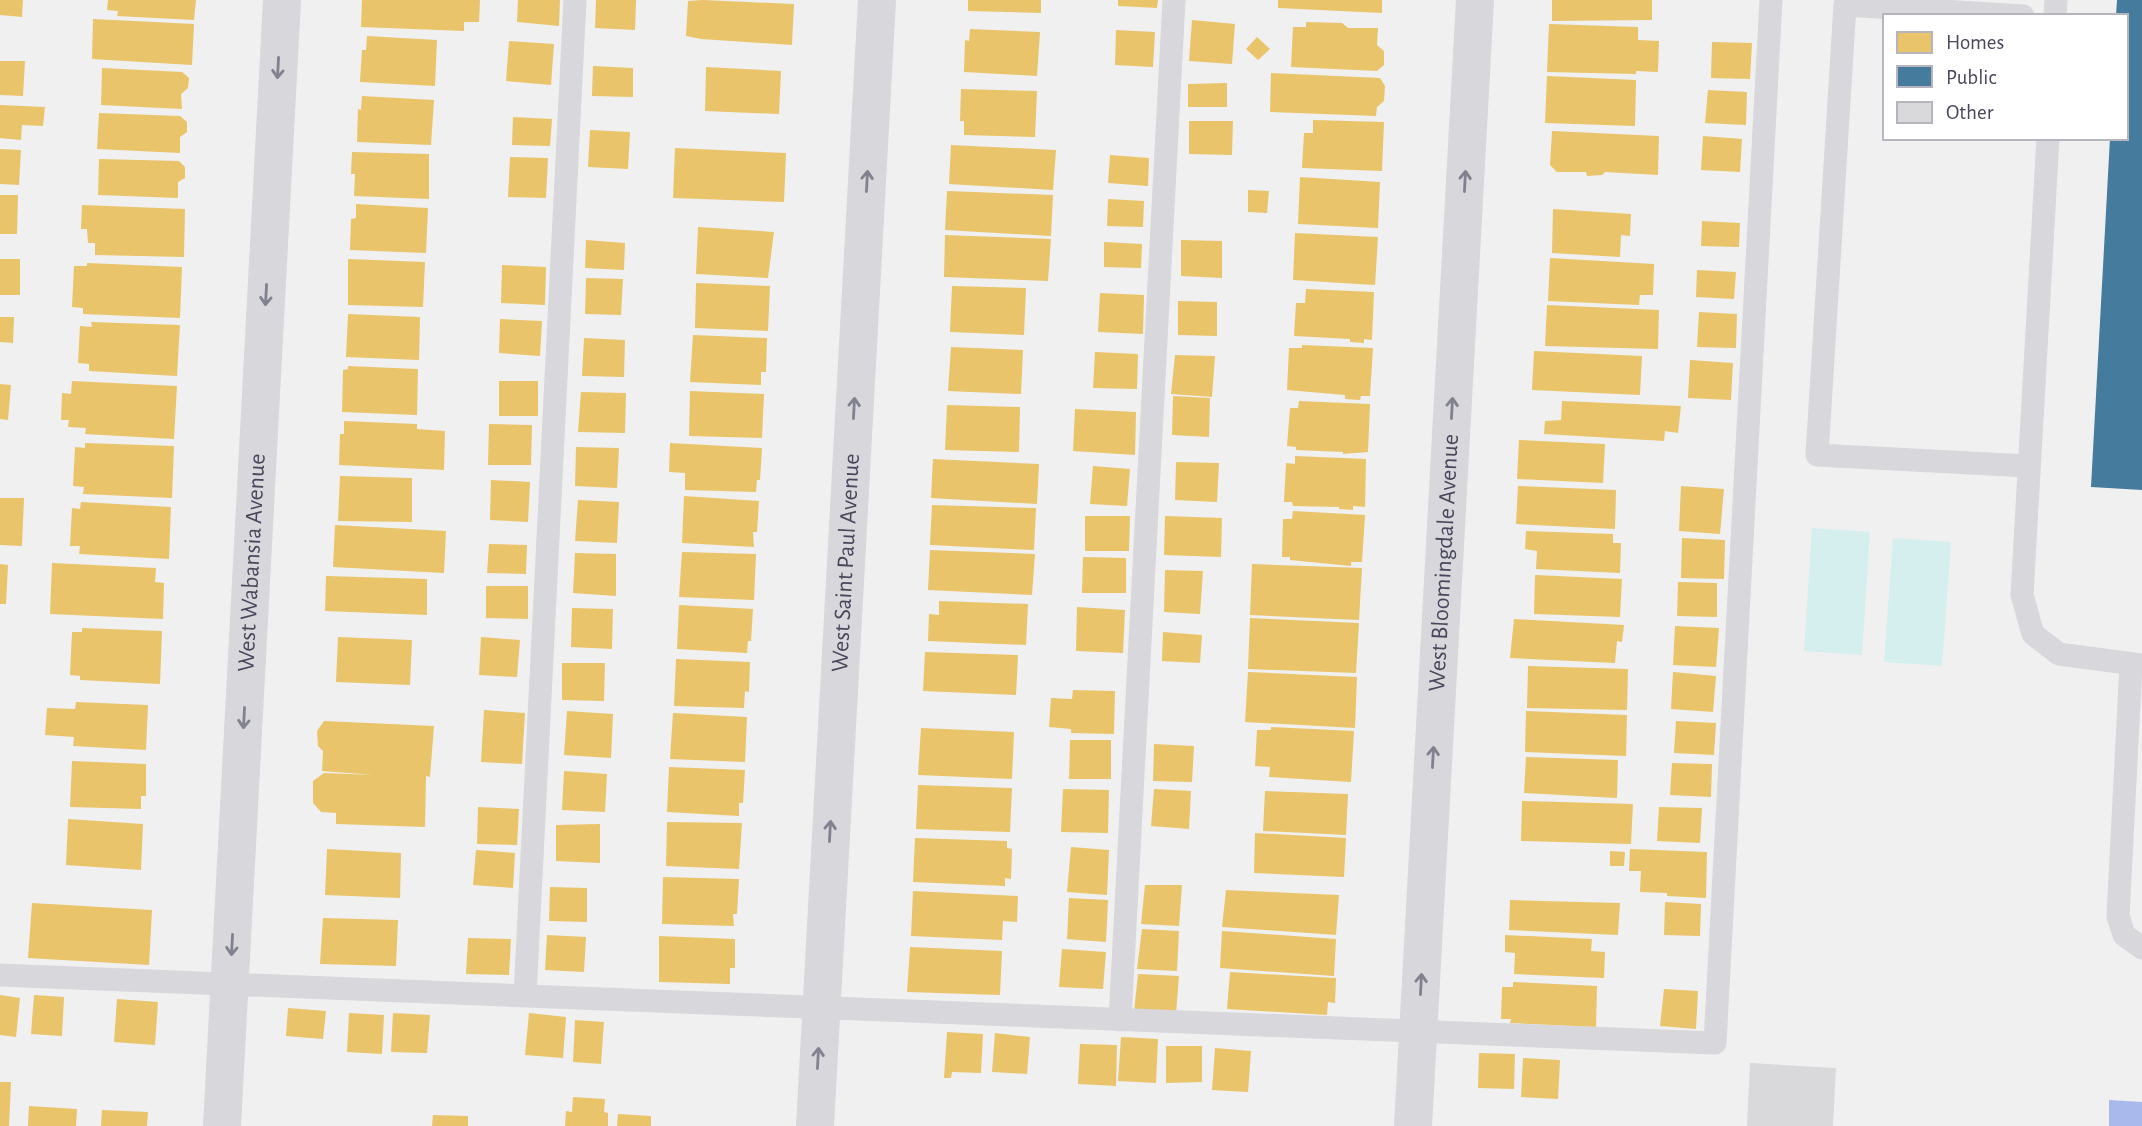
<svg xmlns="http://www.w3.org/2000/svg" width="2142" height="1126" font-family="'Alegreya Sans',sans-serif">
  <style>
    .green { fill: #d4efee }
    .water { fill: #aab9ec }
    .homes { fill: #e9c46a }
    .public { fill: #457b9d }
    .building { fill: #d9d9db }
    .lines { fill: none; stroke-linecap: round; stroke-linejoin: round }
    .lane { stroke: #d7d7dc; stroke-width: 23 }
    .street { stroke: #d7d7dc; stroke-width: 38 }
    .oneway { stroke: #81818f }
    .labels { text-anchor: middle; dominant-baseline: central; stroke-width: 7; stroke-linejoin: round; paint-order: stroke }
    .street-label { font-size: 24px; fill: #48475c; stroke: #fff }
  </style>
  <rect width="100%" height="100%" fill="#f0f0f0"/>
  <!-- green -->
  <path class="green" d="M1812 528 1870 532 1862 655 1804 651Z
    M1893 538 1951 542 1942 666 1884 662Z"/>
  <!-- water -->
  <path class="water" d="M2109 1100 2142 1102V1126H2109Z"/>
  <!-- homes -->
  <path class="homes" d="M0 0H23L22 17 0 15Z
    M108 0H196L194 20 117 16 118 11 107 10Z
    M362 0H480L479 22H464V31L361 27Z
    M518 0H560L559 26 517 22Z
    M596 0H636L635 30 595 28Z
    M703 0 794 4 792 45 701 39 686 36 688 1Z
    M968 0H1041V13L968 11Z
    M1118 0H1158L1157 8 1118 6Z
    M1278 0H1382V13L1278 8Z
    M1552 0H1652V20L1552 21Z
    M93 19 194 24 192 65 92 59Z
    M1192 20 1235 24 1232 64 1189 61Z
    M1306 22 1342 23 1348 28H1378L1377 45 1384 51V65L1377 71 1291 67 1293 27H1306Z
    M1549 24 1638 27V40L1659 41 1658 72 1636 71V74L1547 72Z
    M970 29 1040 32 1037 76 964 72 965 40 969 41Z
    M1116 30 1155 32 1153 67 1115 65Z
    M367 36 437 40 435 86 360 82 362 50H366Z
    M1257 37 1270 49 1258 60 1246 49Z
    M509 41 554 44 551 85 506 81Z
    M1712 42 1752 43 1750 79 1711 78Z
    M0 61H25L23 96 0 95Z
    M593 66 633 68V97L592 96Z
    M706 67 781 71 779 114 705 111Z
    M102 68 182 72 189 78 188 88 181 94 182 109 101 105Z
    M1271 73 1380 78 1385 86 1384 101 1377 107 1376 116 1270 112Z
    M1547 76 1636 80 1635 126 1545 123Z
    M1227 83V107H1188V84Z
    M961 89 1037 91 1035 137 964 135V121H960Z
    M1708 90 1747 92 1746 125 1705 123Z
    M362 96 434 100 431 145 357 142 358 109 361 110Z
    M0 105 45 107 43 126 22 125 21 140 0 138Z
    M99 113 180 116 187 122V132L180 137V153L97 149Z
    M513 117 552 119 550 146 512 145Z
    M1313 120 1384 122 1382 171 1302 168 1304 133H1313Z
    M1189 121H1233L1232 155 1189 154Z
    M590 130 630 132 628 169 588 167Z
    M1552 131 1659 136 1658 175 1605 172 1602 175 1587 176 1586 172H1557L1550 165Z
    M1703 136 1742 139 1740 172 1701 170Z
    M951 145 1056 150 1053 190 949 184Z
    M675 148 786 153 784 202 673 198Z
    M0 149 21 150 19 185 0 184Z
    M352 152 429 154V199L354 196 355 174H351Z
    M1110 155 1149 158 1148 186 1108 183Z
    M510 157 548 158 546 198 508 197Z
    M99 159 179 161 185 167V178L178 182V198L98 195Z
    M1300 177 1380 182 1378 228 1298 224Z
    M1248 190 1269 191 1267 213 1248 212Z
    M947 191 1053 195 1051 236 945 230Z
    M0 195H18L17 234H0Z
    M1108 199 1144 201 1143 227 1107 226Z
    M356 204 428 208 426 253 350 250 351 219 356 218Z
    M82 205 185 209 184 257 95 255V243H88L87 229H81Z
    M1553 209 1631 214 1630 236 1621 235 1620 257 1552 253Z
    M1702 221 1740 223 1739 247 1701 246Z
    M698 227 774 232 768 278 696 274Z
    M1295 233 1378 237 1375 285 1293 280Z
    M945 235 1051 239 1048 281 944 277Z
    M586 240 625 243 624 270 585 268Z
    M1181 240 1222 241V278L1181 276Z
    M1104 242 1142 244 1141 268 1104 267Z
    M1550 258 1654 264 1653 295H1640L1639 305 1548 301Z
    M0 259H20V295H0Z
    M348 259 425 262 423 307 348 305Z
    M87 263 182 267 180 318 83 314V308L72 307 74 266H87Z
    M502 265 546 267 545 305 501 303Z
    M1697 270 1736 272 1734 299 1696 297Z
    M586 278 623 279 621 315 585 314Z
    M696 283 770 286 768 331 695 328Z
    M952 286 1026 288 1024 335 950 332Z
    M1306 289 1374 292 1372 340 1364 339V343L1350 342V339L1294 336 1296 303H1305Z
    M1100 293 1144 295 1143 334 1098 332Z
    M1178 301 1217 302V336L1178 335Z
    M1547 305 1659 310 1658 349 1545 346Z
    M1699 312 1737 314 1736 348 1697 347Z
    M348 314 420 317 419 360 346 357Z
    M0 317H14L13 343 0 342Z
    M500 319 542 321 540 356 499 353Z
    M91 322 180 325 177 376 89 371V364L78 363 80 326 92 327Z
    M693 335 767 338 766 372H761V385L690 382Z
    M584 338 625 340 624 377 582 376Z
    M1302 345 1373 348 1370 396H1361L1360 400 1345 399V395L1287 390 1289 348H1302Z
    M951 347 1023 350 1021 394 948 391Z
    M1534 351 1642 356 1640 395 1532 390Z
    M1095 352 1138 354 1137 389 1093 388Z
    M1175 355 1215 356 1212 397 1171 394Z
    M1690 360 1733 363 1731 400 1688 398Z
    M348 366 418 369 417 415 342 412 343 370 348 369Z
    M72 381 177 386 174 439 85 434 86 428 68 427 69 420H61L62 393 71 394Z
    M499 381H538V416H499Z
    M0 384 11 385 8 420 0 419Z
    M690 391 764 394 762 438 689 436Z
    M581 392 626 393 625 433 578 432Z
    M1173 396 1210 398 1209 437 1172 435Z
    M1299 401 1370 404 1368 452 1343 454V452L1296 450V447L1287 446 1290 408H1298Z
    M1562 401 1681 406 1678 433 1665 431 1664 441 1544 434 1545 421 1561 420Z
    M947 405 1020 407 1019 452 945 450Z
    M1075 409 1136 412 1135 455 1073 451Z
    M344 421 417 424V429L445 431 444 470 339 465 340 434H344Z
    M489 424 532 425 531 465H488Z
    M1519 440 1605 444 1603 483 1517 479Z
    M85 443 174 446 172 498 83 494 84 487 73 486 75 447 85 448Z
    M670 443 762 448 760 480H757L756 492 685 490V473L669 472Z
    M576 447 619 448 617 488 575 486Z
    M1295 456 1366 459 1365 507 1353 506V510L1339 509V507L1293 506 1292 502H1284L1286 463 1295 464Z
    M933 459 1039 464 1037 504 931 498Z
    M1176 462 1219 463 1217 502 1175 500Z
    M1093 466 1130 469 1127 506 1090 504Z
    M340 476 412 478V522L338 521Z
    M491 480 530 482 528 522 490 520Z
    M1518 486 1616 490 1615 529 1516 524Z
    M1681 486 1724 489 1720 534 1679 531Z
    M684 496 759 501 757 532H753L754 547 682 543Z
    M0 498H24L22 546 0 545Z
    M578 500 619 502 617 543 575 541Z
    M81 502 171 507 169 559 79 554 80 546H70L72 508 80 509Z
    M932 505 1036 508 1034 550 930 545Z
    M1293 511 1365 515 1362 562H1351V566L1290 560V557H1282L1283 519H1292Z
    M1085 516H1130L1129 551H1085Z
    M1165 516 1222 518 1221 557 1164 555Z
    M335 525 446 531 444 573 333 567Z
    M1526 531 1613 534V543H1621L1620 573 1536 569 1537 551 1525 549Z
    M1682 538 1725 540 1724 579 1681 578Z
    M489 544 527 545 526 574 487 573Z
    M930 550 1035 554 1032 595 928 590Z
    M682 552 756 554 754 600 679 597Z
    M575 553 616 554V596L573 593Z
    M1083 557 1126 558V593H1082Z
    M52 563 156 568 155 582 164 583 163 619 50 614Z
    M0 564 8 565 6 604H0Z
    M1252 564 1362 568 1359 620 1250 615Z
    M1165 570 1203 571 1200 614 1164 612Z
    M1535 575 1622 579 1620 617 1534 614Z
    M326 576 427 579V615L325 611Z
    M1678 582 1717 583V617L1677 616Z
    M486 586H528V619L486 618Z
    M939 601 1028 604 1026 645 928 641 929 614 939 615Z
    M679 605 753 609 751 641H748L747 653 677 649Z
    M1077 607 1125 610 1123 653 1076 651Z
    M572 608 613 609 612 649 571 647Z
    M1250 618 1359 623 1356 673 1248 669Z
    M1514 619 1624 625 1622 642 1617 641 1615 663 1510 658Z
    M1675 626 1719 628 1716 667 1673 665Z
    M82 628 162 631 160 684 80 680V676L70 675 72 632H82Z
    M1163 632 1202 635 1200 663 1162 661Z
    M338 637 412 640 410 685 336 682Z
    M481 637 520 640 517 677 479 675Z
    M925 652 1018 655 1016 695 923 691Z
    M676 659 750 662 749 692 745 691 744 708 674 706Z
    M562 663H605L604 701 562 700Z
    M1528 666 1628 669 1627 710 1527 708Z
    M1248 672 1357 677 1355 728 1245 722Z
    M1673 672 1716 676 1713 712 1671 709Z
    M1073 690 1115 691 1114 734 1071 733V729L1049 727 1051 698 1072 699Z
    M76 702 148 705 146 750 73 746 74 737 45 735 47 708 75 709Z
    M484 710 525 713 522 764 481 762Z
    M567 711 613 714 611 758 564 755Z
    M1526 711 1627 715 1626 756 1525 752Z
    M673 713 747 717 745 762 670 759Z
    M324 721 434 726 430 777 426 776 425 827 336 824V813L321 812 313 803V781L324 773 374 775 322 771 323 751 318 746 317 731Z
    M1676 721 1716 723 1714 755 1674 753Z
    M1271 727 1354 731 1351 782 1269 777 1270 767 1255 766 1257 730H1271Z
    M921 728 1014 732 1012 779 918 775Z
    M1070 740H1111V779H1069Z
    M1154 744 1194 746 1192 782 1153 781Z
    M1526 757 1618 760 1617 798 1524 793Z
    M72 761 146 764V796H141V809L70 807Z
    M1672 763 1712 764 1711 797 1670 795Z
    M669 767 745 770 743 803H739V816L667 812Z
    M564 771 607 774 605 812 562 810Z
    M918 785 1012 788 1010 832 916 829Z
    M1063 789 1109 790 1108 833 1061 832Z
    M1154 789 1191 791 1189 829 1151 826Z
    M1265 791 1348 794 1346 835 1263 831Z
    M1522 801 1633 804 1631 844 1521 841Z
    M478 807 519 809 517 845 477 844Z
    M1659 807 1702 808 1700 843 1657 841Z
    M68 819 143 824 141 870 66 865Z
    M667 822 742 823 739 869 666 866Z
    M600 824V863L556 861V825Z
    M1255 833 1346 838 1344 877 1254 873Z
    M915 838 1007 841V848L1012 849 1011 879 1005 878V886L913 882Z
    M1071 847 1109 850 1107 895 1067 892Z
    M327 849 401 853 400 898 325 895Z
    M1630 849 1707 852 1706 898 1667 896V893L1640 892 1641 871H1629Z
    M476 850 515 853 513 888 473 885Z
    M1610 851 1625 852 1624 866H1610Z
    M663 877 739 879 737 914H733L734 926 662 924Z
    M1145 885H1182L1179 926 1141 924Z
    M550 887 587 888V922L549 921Z
    M1226 890 1339 895 1336 935 1222 927Z
    M913 891 1018 896 1017 922 1003 921 1002 940 911 936Z
    M1069 898 1108 900 1106 942 1067 939Z
    M1510 900 1620 903 1618 935 1509 930Z
    M1665 902 1701 904 1700 936 1664 935Z
    M32 903 152 910 149 965 28 958Z
    M323 918 398 920 396 966 320 964Z
    M1142 929 1179 931 1177 971 1137 969Z
    M1222 931 1336 939 1334 976 1220 968Z
    M547 935 586 937 584 972 545 970Z
    M1505 935 1592 939 1591 951 1605 952 1604 978 1514 974 1515 953 1505 952Z
    M659 936 735 939V968H730V984L659 982Z
    M468 938 511 939 509 975 466 974Z
    M910 947 1002 951 1000 995 907 992Z
    M1062 949 1106 952 1103 989 1059 987Z
    M1230 972 1336 978 1335 1003 1328 1002 1327 1015 1227 1009Z
    M1138 974 1179 976 1176 1014 1134 1012Z
    M1513 982 1597 986 1596 1027 1510 1023 1511 1019H1501L1502 987H1513Z
    M1664 989 1698 991 1696 1029 1660 1026Z
    M0 995 20 998 16 1037 0 1035Z
    M34 995 64 997 62 1036 31 1034Z
    M117 999 158 1002 155 1045 114 1042Z
    M288 1008 326 1011 323 1039 286 1036Z
    M349 1013 384 1015 382 1054 347 1052Z
    M393 1013 430 1015 427 1053 391 1052Z
    M529 1013 566 1017 563 1058 525 1055Z
    M575 1020 604 1022 601 1064 573 1062Z
    M947 1032 983 1034 981 1073 952 1072 951 1078H944Z
    M995 1033 1030 1037 1027 1074 992 1072Z
    M1121 1037 1158 1039 1156 1083 1118 1081Z
    M1080 1044 1117 1045 1116 1086 1078 1084Z
    M1166 1046H1202V1082L1166 1083Z
    M1215 1048 1251 1051 1248 1092 1212 1090Z
    M1479 1053 1515 1054 1514 1089 1478 1088Z
    M1523 1058 1560 1060 1558 1099 1521 1097Z
    M0 1082H11L9 1126H0Z
    M573 1097 605 1099 604 1112 608 1113V1126H565L566 1111 572 1112Z
    M29 1106 77 1109 76 1126H28Z
    M102 1110 148 1112 147 1126H101Z
    M618 1114 651 1116V1126H617Z
    M433 1115 468 1116V1126H432Z"/>
  <!-- public -->
  <path class="public" d="M2117 0H2142V490L2091 487 2110 138H2126V16H2116Z"/>
  <!-- building -->
  <path class="building" d="M1750 1063 1836 1068 1833 1126H1747Z"/>
  <g class="lines">
    <!-- lane -->
    <path class="lane" d="M2023 16 1845 5 1817 455 2028 466
      M2055 16 2056 0
      M2048 138 2022 595 2033 634 2059 654 2142 665
      M2131 665 2118 916 2124 935 2142 948
      M0 975 1715 1043 1771 0
      M525 996 575 0
      M1120 1020 1174 0"/>
    <!-- street -->
    <g class="street">
      <path id="s1" d="M222 1126 282 0"/>
      <path id="s2" d="M815 1126 877 0"/>
      <path id="s3" d="M1413 1126 1475 0"/>
    </g>
  </g>
  <!-- one-way arrows -->
  <defs><path id="oneway-shaft" d="M-6 0H5M1.5-3L5.5 0L1.5 3" fill="none" stroke-width="1.6" stroke-linecap="round" stroke-linejoin="round" transform="scale(1.75)"/></defs>
  <g class="oneway">
    <use href="#oneway-shaft" transform="translate(278 68) rotate(93)"/>
    <use href="#oneway-shaft" transform="translate(867 181) rotate(-87)"/>
    <use href="#oneway-shaft" transform="translate(1465 181) rotate(-87)"/>
    <use href="#oneway-shaft" transform="translate(266 295) rotate(93)"/>
    <use href="#oneway-shaft" transform="translate(854 408) rotate(-87)"/>
    <use href="#oneway-shaft" transform="translate(1452 408) rotate(-87)"/>
    <use href="#oneway-shaft" transform="translate(244 718) rotate(93)"/>
    <use href="#oneway-shaft" transform="translate(1433 757) rotate(-87)"/>
    <use href="#oneway-shaft" transform="translate(830 831) rotate(-87)"/>
    <use href="#oneway-shaft" transform="translate(232 945) rotate(93)"/>
    <use href="#oneway-shaft" transform="translate(1421 984) rotate(-87)"/>
    <use href="#oneway-shaft" transform="translate(818 1058) rotate(-87)"/>
  </g>
  <g class="labels">
    <!-- street labels -->
    <g class="street-label">
      <text stroke="none"><textPath href="#s1" startOffset="564">West Wabansia Avenue</textPath></text>
      <text stroke="none"><textPath href="#s2" startOffset="564">West Saint Paul Avenue</textPath></text>
      <text stroke="none"><textPath href="#s3" startOffset="564">West Bloomingdale Avenue</textPath></text>
    </g>
  </g>
  <!-- legend -->
  <rect x="1883" y="14" width="245" height="126" fill="#ffffff" stroke="#b6b5be" stroke-width="2"/>
  <rect x="1897" y="32" width="35" height="21" fill="#e9c46a" stroke="#b6b5be" stroke-width="2"/>
  <text x="1946" y="49" font-size="21" fill="#48475c">Homes</text>
  <rect x="1897" y="66" width="35" height="21" fill="#457b9d" stroke="#b6b5be" stroke-width="2"/>
  <text x="1946" y="84" font-size="21" fill="#48475c">Public</text>
  <rect x="1897" y="102" width="35" height="21" fill="#d9d9db" stroke="#b6b5be" stroke-width="2"/>
  <text x="1946" y="119" font-size="21" fill="#48475c">Other</text>
</svg>
